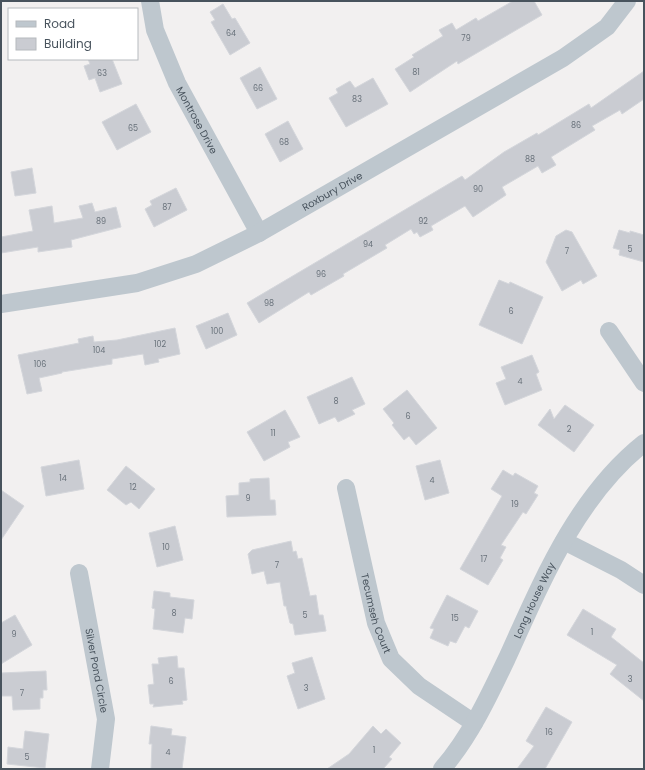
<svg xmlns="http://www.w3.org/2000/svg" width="645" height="770" font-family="Poppins,sans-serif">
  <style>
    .building { fill: #caccd2; stroke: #d4d6db }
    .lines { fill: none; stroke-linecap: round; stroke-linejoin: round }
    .minor { stroke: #bec7ce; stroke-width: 18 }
    .labels { text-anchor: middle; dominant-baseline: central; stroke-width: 3; stroke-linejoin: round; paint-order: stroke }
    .number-label { font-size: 8px; fill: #68717a }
    .street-label { font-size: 10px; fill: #48535d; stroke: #fff }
  </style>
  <rect width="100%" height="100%" fill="#f2f0f0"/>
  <!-- building -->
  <path class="building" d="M513 1H534L542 15 458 64 457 61 410 92 395 69 414 57 412 55 443 36 439 30 452 23 456 30 476 18 478 21Z
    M223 4 232 19 235 18 250 43 230 55 211 22 215 20 210 12Z
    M88 59H112L122 84 100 92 95 78 89 80 84 66 90 64Z
    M260 67 277 99 257 109 240 78Z
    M644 71V99L622 114 620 110 592 126 595 130 551 157 556 165 542 173 538 166 502 187 506 195 473 217 465 206 431 226 433 230 420 237 417 232 414 234 411 229 385 245 387 248 343 274 344 276 311 295 309 292 259 323 247 303 462 176 465 180 504 152 537 133 538 135 589 104 591 108Z
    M373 78 388 104 346 127 329 98 338 93 336 89 350 81 355 88Z
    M136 104 151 132 117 150 102 122Z
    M288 121 303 149 280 162 265 134Z
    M32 168 36 193 15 196 11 172Z
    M176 188 187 210 154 227 145 209 152 205 150 201Z
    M92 203 95 212 116 207 121 227 71 240 72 247 38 252V247L1 253V237L33 231 29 210 52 206 54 223 83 218 79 206Z
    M566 230 572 232 597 276 583 284 581 280 562 291 546 262 556 236Z
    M619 230 630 233V231L644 235V262L619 255 620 250 613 248Z
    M499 280 509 284 510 282 543 297 522 344 479 325Z
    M228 313 237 335 206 349 196 326Z
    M175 328 180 354 158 359 159 362 145 365 143 354 112 359V364L62 372V373L39 378 42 391 27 394 18 355 79 343 78 339 93 336 94 342 117 340Z
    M532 355 539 372 536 374 542 390 505 405 496 383 506 379 501 367Z
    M352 377 365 404 352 410 355 414 338 422 335 417 319 424 307 397Z
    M407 390 437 428 416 445 409 436 404 440 392 425 394 423 383 409Z
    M565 405 594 425 574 452 538 425 550 409 554 419Z
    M285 410 300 437 288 442 290 447 264 461 247 432Z
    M79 460 84 489 46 496 41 467Z
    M440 460 449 493 425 500 416 466Z
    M126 466 155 489 139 509 131 502 126 505 107 490Z
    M503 470 513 476 515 473 538 486 534 493 538 495 526 514 523 512 501 545 506 547 500 558 503 560 488 585 460 569 502 496 491 489Z
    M269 478 270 500H275L276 515 227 517 226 496 239 495V483L250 482V479Z
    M1 490 24 506 1 540Z
    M175 526 183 560 157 567 149 533Z
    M291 541 293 552 296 551 298 559 302 558 310 596 316 595 319 615H323L326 631 295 635 293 624 290 623 286 606H284L280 582 267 584 264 571 252 574 248 554 252 550Z
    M154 591 170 593V597L194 600 192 619 185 618 183 633 153 629 155 609 152 608Z
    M447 595 478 611 469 628 465 626 456 643 450 641 448 646 430 638 434 629 430 628Z
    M583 609 616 629 611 637 644 663V701L610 674 617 665 567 635Z
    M15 615 32 645 1 664V623Z
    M177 656 178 668H184L187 700 182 701 183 704 153 707 154 704H150L148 685 154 684 152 664H159L158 658Z
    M312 657 325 699 298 709 287 676 295 673 292 663Z
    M46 671 47 690H43V698H40V709L13 710 12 696H1V673Z
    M546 707 572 722 545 769H517L534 746 526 741Z
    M151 726 172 729 171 735 186 737 182 769H151L152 744H149Z
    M373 726 381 734 386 729 401 743 389 757 392 759 383 769H327L349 754Z
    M25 731 49 734 45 768 7 764 8 747 23 749Z"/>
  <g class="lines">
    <!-- minor -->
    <g class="minor">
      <path id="s1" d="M150 1 155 30 177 83 259 233"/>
      <path id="s2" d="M1 304 137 283 196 264 259 233 563 58 607 27 627 1"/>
      <path d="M609 331 644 383"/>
      <path id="s3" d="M346 488 376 623 391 659 419 686 474 723"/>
      <path d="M564 541 621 570 644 585"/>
      <path id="s4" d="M79 573 106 719 100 769"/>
      <path id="s5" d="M442 769C470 737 490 694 508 656 542 581 577 496 644 443"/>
    </g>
  </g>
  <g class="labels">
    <!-- number labels -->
    <g class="number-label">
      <text x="231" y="33">64</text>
      <text x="466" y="38">79</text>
      <text x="416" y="72">81</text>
      <text x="102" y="73">63</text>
      <text x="258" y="88">66</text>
      <text x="357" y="99">83</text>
      <text x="576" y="125">86</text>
      <text x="133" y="128">65</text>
      <text x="284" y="142">68</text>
      <text x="530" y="159">88</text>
      <text x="478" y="189">90</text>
      <text x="167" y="207">87</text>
      <text x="101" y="221">89</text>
      <text x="423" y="221">92</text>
      <text x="368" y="244">94</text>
      <text x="630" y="249">5</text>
      <text x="567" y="251">7</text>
      <text x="321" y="274">96</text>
      <text x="269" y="303">98</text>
      <text x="511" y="311">6</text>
      <text x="217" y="331">100</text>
      <text x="160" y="344">102</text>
      <text x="99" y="350">104</text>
      <text x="40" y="364">106</text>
      <text x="520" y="381">4</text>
      <text x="336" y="401">8</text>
      <text x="408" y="416">6</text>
      <text x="569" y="429">2</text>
      <text x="273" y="433">11</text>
      <text x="63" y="478">14</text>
      <text x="432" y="480">4</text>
      <text x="133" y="487">12</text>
      <text x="248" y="498">9</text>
      <text x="515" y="504">19</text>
      <text x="166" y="547">10</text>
      <text x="484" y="559">17</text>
      <text x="277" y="565">7</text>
      <text x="174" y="613">8</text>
      <text x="305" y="615">5</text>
      <text x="455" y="618">15</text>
      <text x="592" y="632">1</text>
      <text x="14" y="634">9</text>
      <text x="630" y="679">3</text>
      <text x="171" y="681">6</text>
      <text x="306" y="688">3</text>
      <text x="22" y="693">7</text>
      <text x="549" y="732">16</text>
      <text x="374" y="750">1</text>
      <text x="168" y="752">4</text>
      <text x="27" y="757">5</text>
    </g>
    <!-- street labels -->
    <g class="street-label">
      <text stroke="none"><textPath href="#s1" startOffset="129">Montrose Drive</textPath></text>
      <text stroke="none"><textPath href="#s2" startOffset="354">Roxbury Drive</textPath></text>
      <text stroke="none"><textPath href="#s5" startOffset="193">Long House Way</textPath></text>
      <text stroke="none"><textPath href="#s3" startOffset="129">Tecumseh Court</textPath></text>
      <text stroke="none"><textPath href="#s4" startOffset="99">Silver Pond Circle</textPath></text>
    </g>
  </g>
  <!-- border -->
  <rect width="645" height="770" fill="none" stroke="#48535d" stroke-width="4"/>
  <!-- legend -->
  <rect x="8" y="8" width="130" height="52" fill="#ffffff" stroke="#b6babe"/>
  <rect x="16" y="21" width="20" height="6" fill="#bec7ce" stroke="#b6babe"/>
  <text x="44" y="28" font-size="12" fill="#48535d">Road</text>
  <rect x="16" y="38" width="20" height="12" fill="#caccd2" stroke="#b6babe"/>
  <text x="44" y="48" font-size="12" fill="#48535d">Building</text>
</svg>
